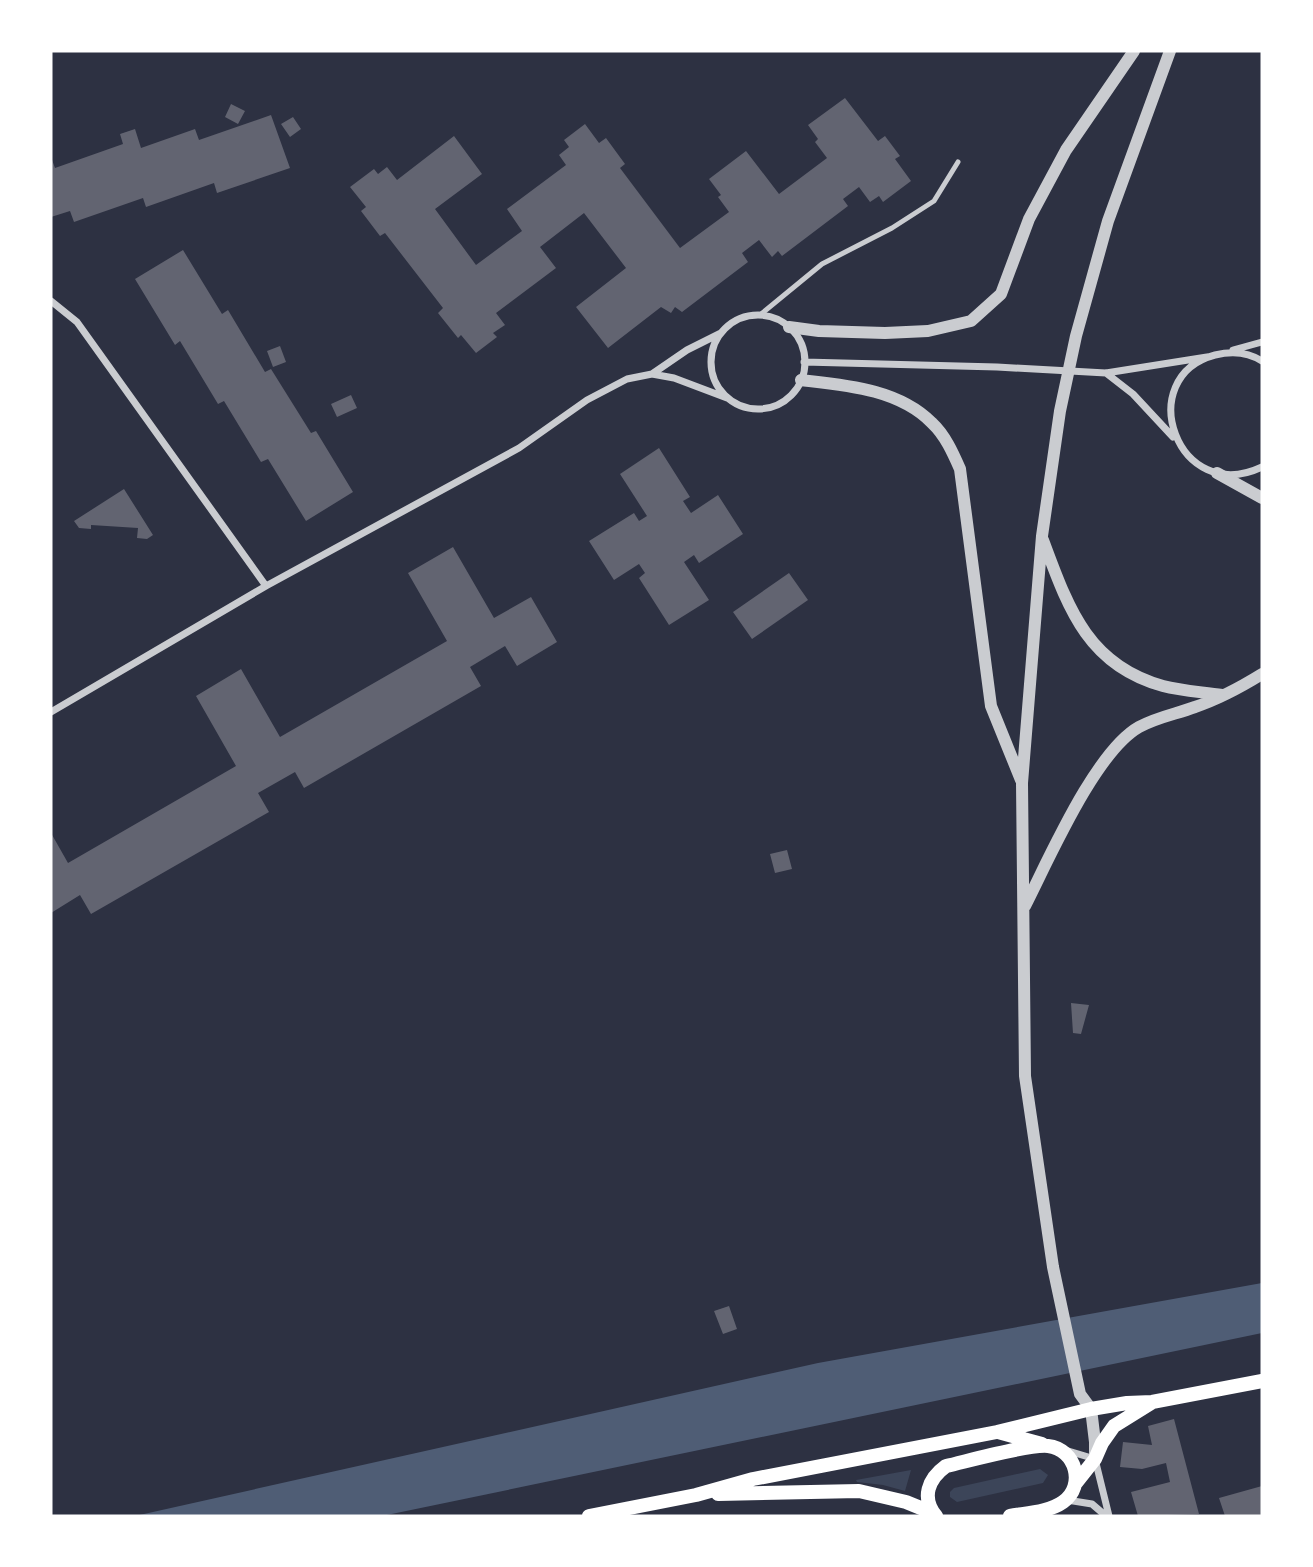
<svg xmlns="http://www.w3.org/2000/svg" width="1313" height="1567" font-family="'PT Sans',sans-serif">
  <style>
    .green { fill: #3c4559 }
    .water { fill: #4f5d75 }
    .building { fill: #626471 }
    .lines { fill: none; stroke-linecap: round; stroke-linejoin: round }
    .service { stroke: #caccd0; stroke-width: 5 }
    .minor { stroke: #caccd0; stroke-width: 7 }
    .tertiary { stroke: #caccd0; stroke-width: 12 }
    .secondary { stroke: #fff; stroke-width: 14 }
  </style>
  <rect width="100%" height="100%" fill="#2d3142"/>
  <!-- green -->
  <path class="green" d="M1040 1469 1048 1475 1043 1483 957 1502 950 1497V1492L954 1488Z
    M911 1470 905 1491 883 1485 857 1482 856 1480Z"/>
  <!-- water -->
  <path class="water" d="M1262 1283V1333L382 1516H135L818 1363Z"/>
  <!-- building -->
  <path class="building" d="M845 98 878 141 885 136 900 156 895 159 911 181 883 202 879 196 870 202 859 187 843 199 848 206 782 256 778 251 772 257 759 240 742 253 748 262 682 312 675 307 671 313 661 307 608 348 576 307 626 268 584 213 540 247 556 268 496 313 505 325 493 333 497 337 476 353 461 335 458 338 438 313 443 308 385 233 380 236 361 211 366 207 350 187 374 169 378 174 387 167 397 180 454 136 482 174 435 209 476 265 522 231 507 209 566 165 559 155 569 147 564 140 585 124 599 143 606 138 625 164 620 168 680 248 729 212 718 197 721 195 709 179 746 151 779 194 827 158 815 142 818 139 808 125Z
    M231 104 245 111 238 124 225 117Z
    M271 115 290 168 217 193 214 183 146 207 143 198 74 222 70 211 51 217V157L55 168 123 144 120 134 135 129 141 148 195 129 199 140Z
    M293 117 301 129 290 137 281 124Z
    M183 250 222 314 228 310 265 372 271 369 311 433 316 431 353 492 306 521 268 459 261 462 224 401 218 404 180 341 175 345 135 279Z
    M280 346 286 362 273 367 267 351Z
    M351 395 357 408 337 417 331 404Z
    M659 448 690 497 683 501 691 513 718 495 743 534 699 563 694 555 684 562 709 600 669 625 639 578 645 573 639 564 614 580 589 541 634 513 639 521 647 516 620 474Z
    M124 489 153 535 147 539 137 538 138 528 91 525V529L79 528 74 521Z
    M453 547 494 618 531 597 557 642 517 666 505 646 470 667 481 686 304 788 295 772 258 793 269 812 91 914 80 895 51 913V833L68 863 236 766 196 696 241 669 280 737 447 641 408 573Z
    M789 573 808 600 752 639 733 612Z
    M787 850 792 869 775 873 770 854Z
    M1071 1003 1089 1005 1081 1034 1073 1033Z
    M729 1306 737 1329 723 1334 714 1311Z
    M1174 1419 1199 1514 1138 1516 1131 1492 1170 1482 1166 1463 1142 1469 1120 1467 1123 1442 1152 1445 1148 1426Z
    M1262 1486V1516H1225L1219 1498Z"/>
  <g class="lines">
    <!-- service -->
    <path class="service" d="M760 315 822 264 892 228 934 201 958 162"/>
    <!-- minor -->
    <path class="minor" d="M51 301 77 322 266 586
      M711 362a47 47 0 1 1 94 0a47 47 0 1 1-94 0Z
      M1233 350 1262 342
      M1262 361C1248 352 1231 351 1215 355 1132 377 1177 507 1262 467
      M804 362 997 367 1106 373 1207 357
      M1106 373 1133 394 1173 437
      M652 374 687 350 721 333
      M51 712 266 586 519 448 587 400 627 379 652 374 674 378 727 398
      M1065 1450 1095 1459 1109 1516
      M1067 1500 1092 1504 1106 1516"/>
    <!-- tertiary -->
    <path class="tertiary" d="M789 327 819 331 885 333 928 331 971 321 1001 294 1029 219 1066 150 1134 51
      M801 380C845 385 899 389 932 423 945 435 953 453 960 469L991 706 1021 780
      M1217 473 1262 498
      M1043 540C1068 607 1087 665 1163 686 1182 691 1203 692 1222 695
      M1025 906C1049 859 1095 752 1139 727 1157 717 1176 714 1195 707 1219 699 1241 687 1262 674
      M1095 1457V1442L1091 1409 1080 1394 1053 1267 1025 1076 1022 783 1042 536 1060 411 1076 336 1108 221 1170 51"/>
    <!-- secondary -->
    <path class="secondary" d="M998 1432 1042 1444
      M1076 1483 1095 1459 1102 1443 1114 1426 1151 1403
      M718 1494 859 1491 906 1502 933 1513
      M589 1516 696 1495 753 1479 997 1432 1091 1409 1127 1403 1152 1402 1262 1381
      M936 1516C921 1498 928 1479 946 1466 968 1461 1028 1444 1048 1446 1076 1449 1086 1486 1063 1502 1049 1512 1026 1513 1010 1516"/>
  </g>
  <!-- border -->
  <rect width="1313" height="1567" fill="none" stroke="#ffffff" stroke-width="105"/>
</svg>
